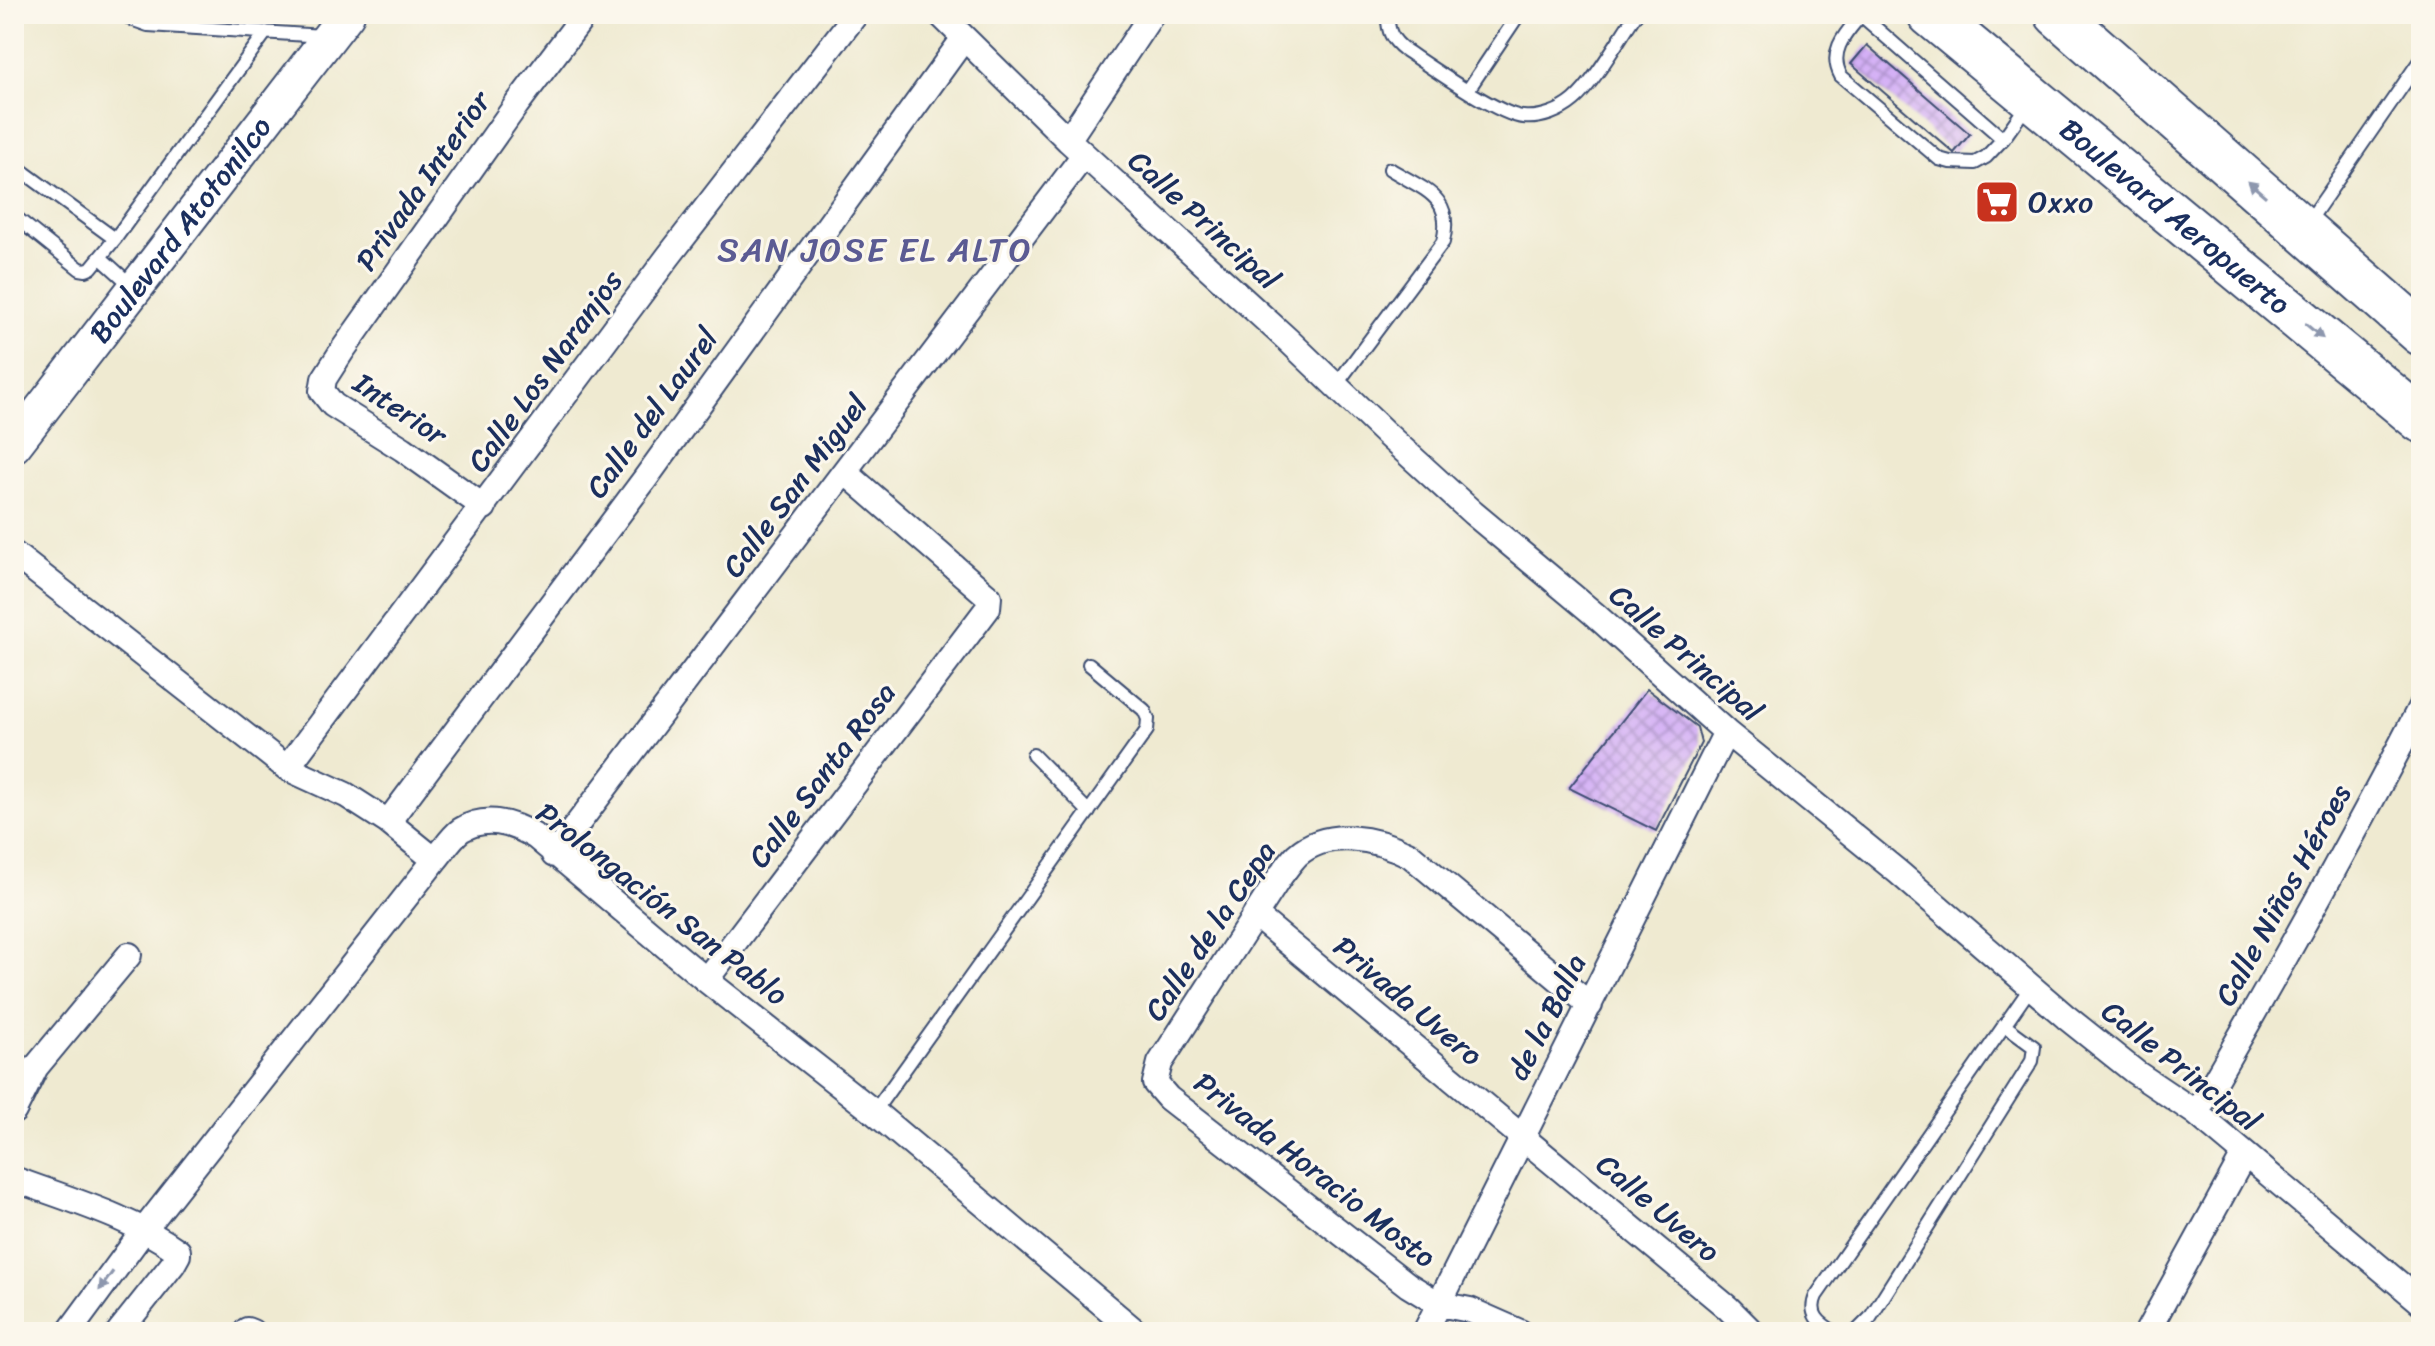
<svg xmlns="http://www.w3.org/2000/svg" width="2435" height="1346" font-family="Sriracha,sans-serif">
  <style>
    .building { fill: url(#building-cross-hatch) }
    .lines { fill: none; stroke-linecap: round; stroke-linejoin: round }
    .lane-casing { stroke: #3b4b6f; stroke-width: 16 }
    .street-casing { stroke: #3b4b6f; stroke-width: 28 }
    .secondary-casing { stroke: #3b4b6f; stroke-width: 38 }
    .highway-casing { stroke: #3b4b6f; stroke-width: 48 }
    .lane { stroke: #fff; stroke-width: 12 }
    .street { stroke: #fff; stroke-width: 24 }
    .secondary { stroke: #fff; stroke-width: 34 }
    .highway { stroke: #fff; stroke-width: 44 }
    .oneway { fill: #8d97ae }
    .labels { text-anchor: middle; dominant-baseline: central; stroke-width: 6; stroke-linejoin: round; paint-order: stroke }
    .street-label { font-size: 30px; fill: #1b2f5e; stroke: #fbf7ec }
    .poi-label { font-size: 30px; fill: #1b2f5e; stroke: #fbf7ec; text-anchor: start }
    .quarter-label { font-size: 34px; letter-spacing: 2px; fill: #5b5b93; stroke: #fbf7ec }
  </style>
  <defs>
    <pattern id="building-cross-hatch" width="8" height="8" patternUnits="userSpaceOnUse" patternTransform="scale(2)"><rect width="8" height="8" fill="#d3aef6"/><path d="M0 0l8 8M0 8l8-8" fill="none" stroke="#aa8eca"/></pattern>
  </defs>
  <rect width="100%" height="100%" fill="#fbf7ec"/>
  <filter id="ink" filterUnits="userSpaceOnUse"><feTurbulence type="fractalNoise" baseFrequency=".0125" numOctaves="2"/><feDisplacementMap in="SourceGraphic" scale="16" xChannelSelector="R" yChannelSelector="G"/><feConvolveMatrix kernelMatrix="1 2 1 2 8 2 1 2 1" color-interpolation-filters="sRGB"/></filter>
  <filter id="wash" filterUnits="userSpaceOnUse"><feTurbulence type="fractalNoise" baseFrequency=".006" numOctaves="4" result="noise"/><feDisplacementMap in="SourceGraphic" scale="32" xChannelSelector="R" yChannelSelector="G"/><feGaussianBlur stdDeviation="1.8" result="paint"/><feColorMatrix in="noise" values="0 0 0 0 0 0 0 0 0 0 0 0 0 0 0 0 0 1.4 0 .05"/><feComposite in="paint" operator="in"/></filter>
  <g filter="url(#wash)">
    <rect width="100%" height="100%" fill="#efead1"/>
    <g id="blocks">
      <!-- building -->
      <path class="building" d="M1867 45 1970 134 1954 153 1851 64Z
        M1647 689 1697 727 1701 743 1656 831 1569 788Z"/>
    </g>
  </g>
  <g filter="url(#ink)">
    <use href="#blocks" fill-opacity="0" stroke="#3b4b6f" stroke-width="2"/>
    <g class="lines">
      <!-- lane casing -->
      <g class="lane-casing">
        <path id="lane" d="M127 14 131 19 148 25 323 36
          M1388 14C1387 31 1392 40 1405 50 1429 66 1498 115 1523 117 1541 119 1561 111 1574 100 1594 83 1620 37 1636 14
          M1862 14C1847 32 1827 51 1841 76L1939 159 1950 162 1975 163 1986 157 2003 139 2028 104
          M1861 15 2003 139
          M1468 90 1519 14
          M14 165 115 239
          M14 216 80 269 86 270 91 268 115 239 266 32
          M2307 224 2421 59
          M100 257 132 286
          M1336 385 1443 242C1454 196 1424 190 1390 169
          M1033 755 1089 812
          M874 1112 1147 730 1148 719 1144 710 1089 664
          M1834 1332C1819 1323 1808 1314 1816 1296L2031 987
          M1856 1332 1870 1318 2032 1061 2034 1047 2004 1025"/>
      </g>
      <!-- street casing -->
      <g class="street-casing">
        <path id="street" d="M940 14 1068 140 1288 340 1385 433 1473 513 1593 613 1726 732 1898 872 2066 1017 2135 1072 2196 1113 2421 1302
          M1068 140 1152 14
          M484 507 403 449 333 405 322 391 324 379 342 351 517 104 585 14
          M14 554 287 768 346 795 388 822 435 860C443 851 451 837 461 830 486 814 513 823 536 837L706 980 874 1112 1136 1332
          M287 768 668 257 856 14
          M388 822 645 479 964 38
          M554 855 1084 155
          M1255 915 1728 1308 1752 1332
          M706 980 988 608 989 597 845 472
          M14 1111 36 1067 129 955
          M2196 1113C2274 979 2350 844 2421 706
          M14 1179C70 1200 129 1216 178 1251V1255L173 1264 119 1332
          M247 1330 252 1332
          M69 1332 144 1230 435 860
          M1425 1332 1726 732
          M1520 1332 1470 1310 1439 1304 1408 1285 1168 1098 1155 1083 1160 1063 1281 875C1286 869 1291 861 1297 855 1328 828 1376 838 1410 855L1590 1005
          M2147 1332 2244 1155"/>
      </g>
      <!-- secondary casing -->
      <g class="secondary-casing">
        <g id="secondary">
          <path id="s1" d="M14 445 347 14"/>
        </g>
      </g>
      <!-- highway casing -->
      <g class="highway-casing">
        <g id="highway">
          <path id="s2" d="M1930 14 2421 420"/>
          <path d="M2057 14 2421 333"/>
        </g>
      </g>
      <!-- lane -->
      <use href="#lane" class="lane"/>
      <!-- street -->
      <use href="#street" class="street"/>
      <!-- secondary -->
      <use href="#secondary" class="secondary"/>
      <!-- highway -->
      <use href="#highway" class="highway"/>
    </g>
    <!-- one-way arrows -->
    <defs><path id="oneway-solid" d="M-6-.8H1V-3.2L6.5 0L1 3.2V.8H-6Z" transform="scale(2)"/></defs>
    <g class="oneway">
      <use href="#oneway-solid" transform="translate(2257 189) rotate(-139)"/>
      <use href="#oneway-solid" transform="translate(2314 331) rotate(40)"/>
      <use href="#oneway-solid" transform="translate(106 1281) rotate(126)"/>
    </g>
  </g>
  <!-- icons -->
  <defs>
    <g id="supermarket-square" transform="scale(2.3)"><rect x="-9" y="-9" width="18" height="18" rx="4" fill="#c8321e" stroke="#fbf7ec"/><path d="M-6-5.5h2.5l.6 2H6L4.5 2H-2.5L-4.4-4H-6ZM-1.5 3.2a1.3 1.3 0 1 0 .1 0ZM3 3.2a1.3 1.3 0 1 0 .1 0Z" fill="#fff"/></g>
  </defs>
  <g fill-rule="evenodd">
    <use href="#supermarket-square" x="1997" y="202"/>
  </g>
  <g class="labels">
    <!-- street labels -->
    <g class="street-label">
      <text transform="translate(423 181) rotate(-55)">Privada Interior</text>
      <text stroke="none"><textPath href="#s2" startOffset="318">Boulevard Aeropuerto</textPath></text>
      <text transform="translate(1204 220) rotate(42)">Calle Principal</text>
      <text stroke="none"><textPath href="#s1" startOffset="272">Boulevard Atotonilco</textPath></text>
      <text transform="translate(545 371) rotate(-54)">Calle Los Naranjos</text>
      <text transform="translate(400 409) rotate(34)">Interior</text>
      <text transform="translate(652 413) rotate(-54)">Calle del Laurel</text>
      <text transform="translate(795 486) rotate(-53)">Calle San Miguel</text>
      <text transform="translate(1686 653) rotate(41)">Calle Principal</text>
      <text transform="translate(822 775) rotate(-53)">Calle Santa Rosa</text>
      <text transform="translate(2283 895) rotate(-61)">Calle Niños Héroes</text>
      <text transform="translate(662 904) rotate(38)">Prolongación San Pablo</text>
      <text transform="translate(1210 931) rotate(-56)">Calle de la Cepa</text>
      <text transform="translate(1408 1001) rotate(40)">Privada Uvero</text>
      <text transform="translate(1547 1017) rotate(-63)">de la Balla</text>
      <text transform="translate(2181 1066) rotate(38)">Calle Principal</text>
      <text transform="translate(1315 1170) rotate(38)">Privada Horacio Mosto</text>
      <text transform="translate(1658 1208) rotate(40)">Calle Uvero</text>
    </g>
    <!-- poi labels -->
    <g class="poi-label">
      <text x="2028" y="202">Oxxo</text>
    </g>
    <!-- quarter labels -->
    <g class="quarter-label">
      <text x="875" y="250">SAN JOSE EL ALTO</text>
    </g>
  </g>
  <!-- margin -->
  <rect width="2435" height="1346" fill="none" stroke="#fbf7ec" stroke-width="48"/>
</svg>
